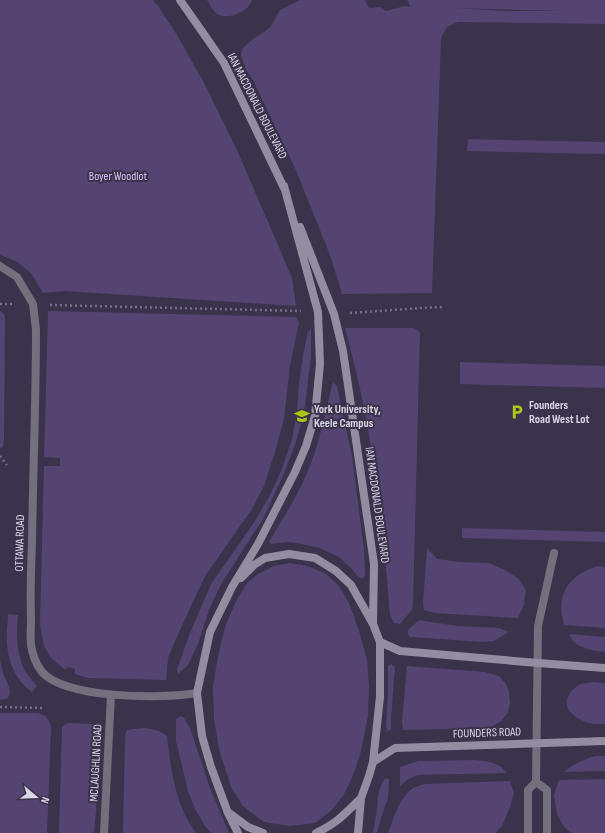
<svg xmlns="http://www.w3.org/2000/svg" width="605" height="833" font-family="'Sofia Sans Condensed',sans-serif">
  <style>
    .green { fill: #544472; fill-rule: evenodd }
    .lines { fill: none; stroke-linecap: round; stroke-linejoin: round }
    .path { stroke: #776f86; stroke-width: 2.5; stroke-dasharray: 2 3; stroke-linecap: butt }
    .lane { stroke: #736f7c; stroke-width: 8 }
    .secondary { stroke: #948da2; stroke-width: 8 }
    .labels { text-anchor: middle; dominant-baseline: central; stroke-width: 4; stroke-linejoin: round; paint-order: stroke }
    .street-label { font-size: 12px; fill: #dcd7e8; stroke: #3b324c }
    .park-label { font-size: 12px; fill: #d4c4f5; stroke: #3b324c }
    .poi-label { font-size: 12px; font-weight: bold; fill: #dcd7e8; stroke: #3b324c; text-anchor: start }
  </style>
  <rect width="100%" height="100%" fill="#3b324c"/>
  <!-- green -->
  <path class="green" d="M0 0H153L158 6 177 35 204 83 237 150 278 245 292 278 296 306 65 291 43 293 31 273 16 261 0 255Z
    M207 0H252C251 3 249 6 247 8 239 15 222 21 214 11 211 8 210 4 207 0Z
    M300 0H365L369 8 380 7 386 11 405 6 410 7 408 0H605V24L458 22 447 27 441 38 432 293 342 294 330 255 295 168 252 78 246 70 241 55 242 49 253 39 264 32 271 26 280 10ZM456 8 566 11H505Z
    M468 139 605 142V154L467 151Z
    M0 311 4 314 5 317 4 440 3 447 0 448Z
    M48 311 296 317 299 322 290 366 284 419 275 452 264 486 252 509 205 576 175 641 168 658 166 680 88 678 75 674V669L68 667 65 670 51 658 44 646 40 625 44 466H60V458L44 457Z
    M311 328V357L304 413 295 445 282 478 263 519 221 584 209 610 198 644 188 665 178 674 177 669 190 633 211 584 255 521 270 495 282 469 292 439 297 412 299 383 303 355 308 332Z
    M345 328H414L420 332 413 604 412 610 400 624 394 623 390 615 384 546 378 485 362 398 355 367Z
    M460 362 605 366V388L460 384Z
    M333 382 337 386 352 456 364 549 365 575 363 579 358 577 352 569 339 557 320 548 302 544 287 542 271 544 269 542C284 516 301 491 311 463 321 437 326 409 333 382Z
    M462 528 605 532V542L462 538Z
    M427 548 437 559 461 562 489 563 505 570 519 579 526 590 524 605 518 618 434 613 424 610 423 603Z
    M290 563 307 566 325 573 339 586 349 603 359 631 367 660 369 686 368 716 360 755 352 778 343 796 331 811 315 823 289 826 264 822 243 806 232 789 220 753 214 720 213 686 219 651 226 624 237 599 247 583 258 574 274 566Z
    M598 566 605 567V628L564 625C555 594 569 575 598 566Z
    M8 614 18 615C16 634 16 653 25 671 28 676 33 681 37 686L32 692C16 681 8 662 7 643 6 633 8 623 8 614Z
    M419 620 457 626 499 628 509 632 494 641 483 642 410 637 408 634V630Z
    M569 634 605 637V652C595 651 582 649 574 642 572 640 570 636 569 634Z
    M0 660C1 664 2 669 3 673 7 683 18 699 0 700Z
    M391 664 395 667 391 718V729L387 732 386 725 388 693V666Z
    M407 666 485 672 499 676 506 684 509 692 510 704 507 714 501 721 493 726 481 728 403 730 402 721Z
    M593 682 605 683V724C602 724 599 724 595 724 582 723 559 711 569 695 571 691 576 686 581 684 584 683 589 683 593 682Z
    M0 713H38L45 716 49 721 51 727 47 833H0Z
    M181 716 184 718 190 728 210 788 229 833H211L205 826 195 809 188 791 176 741V719Z
    M71 723 94 724 97 731 96 812 94 831 93 833H59L62 727 66 724Z
    M144 728C153 729 159 730 167 736 171 770 175 805 196 833H123L125 736 126 731 132 729Z
    M595 756H605V771L564 772C573 764 583 760 595 756Z
    M475 760 490 762 500 766 507 773 418 775 408 779 400 786V767L419 761Z
    M385 778 389 779 388 798 381 818 377 833H373C374 825 376 816 377 808 378 797 378 788 385 778Z
    M605 779V833H571L564 827 557 814 554 795 559 780Z
    M510 781 514 793 510 807 502 826 496 833H388C394 818 399 798 413 788 416 786 421 785 425 784Z"/>
  <g class="lines">
    <!-- path -->
    <path class="path" d="M0 304H13
      M50 305 301 311
      M350 313 421 308 443 307
      M0 456 7 465
      M0 707 42 708"/>
    <!-- lane -->
    <path class="lane" d="M0 266 17 277 33 304 36 330C36 401 33 471 32 542 31 568 30 594 31 620 31 628 30 636 31 644 32 654 36 664 42 672 66 699 163 699 197 693
      M536 782 547 790V833
      M104 833 111 695
      M528 833V790L536 782 538 626 554 553"/>
    <!-- secondary -->
    <path class="secondary" d="M180 0 224 63 285 190
      M300 227 334 314 343 351 374 564 373 624
      M241 578 254 565 265 558 289 554 315 558 336 571 351 585 373 624 380 642V697L373 762 369 776 361 798 358 833
      M380 642 400 651 538 663 605 668
      M373 762 395 748 605 741
      M229 813 248 827 263 833
      M238 833 228 813 211 767 202 736 197 693 210 632 232 587 258 544 295 472 306 446 315 416 320 364 318 312 284 186
      M316 833C337 823 345 814 361 798"/>
  </g>
  <!-- icons -->
  <defs>
    <g id="parking-bare" transform="scale(1.2)"><path d="M-3.5-5.5H1a3.5 3.5 0 0 1 0 7H-1V5.5H-3.5ZM-1-3.4V-.6H.8a1.4 1.4 0 0 0 0-2.8Z" fill="#aac718" stroke="#3b324c" stroke-width="2.5" paint-order="stroke"/></g>
    <g id="university-bare" transform="scale(1.2)"><path d="M0-5L7-2L0 1L-7-2ZM-4 1L0 2.5L4 1V4Q0 6-4 4Z" fill="#aac718" stroke="#3b324c" stroke-width="2.5" paint-order="stroke"/></g>
  </defs>
  <g fill-rule="evenodd">
    <use href="#parking-bare" x="517" y="412"/>
    <use href="#university-bare" x="302" y="416"/>
  </g>
  <g class="labels">
    <!-- street labels -->
    <g class="street-label">
      <text transform="translate(257 106) rotate(63)">IAN MACDONALD BOULEVARD</text>
      <text transform="translate(377 505) rotate(82)">IAN MACDONALD BOULEVARD</text>
      <text transform="translate(20 543) rotate(-89)">OTTAWA ROAD</text>
      <text transform="translate(487 733) rotate(-2)">FOUNDERS ROAD</text>
      <text transform="translate(96 763) rotate(-87)">MCLAUGHLIN ROAD</text>
    </g>
    <!-- park labels -->
    <g class="park-label">
      <text x="118" y="176">Boyer Woodlot</text>
    </g>
    <!-- poi labels -->
    <g class="poi-label">
      <text x="529" y="405">Founders<tspan x="529" dy="14">Road West Lot</tspan></text>
      <text x="314" y="409">York University,<tspan x="314" dy="14">Keele Campus</tspan></text>
    </g>
  </g>
  <!-- north arrow -->
  <g transform="translate(36 797) rotate(109)" stroke="#3b324c" stroke-width="3" paint-order="stroke">
  <path d="M0-3L7 15L0 10L-7 15Z" fill="#dcd7e8"/>
  <text y="-6" font-size="11" font-weight="bold" text-anchor="middle" fill="#dcd7e8">N</text>
  </g>
</svg>
